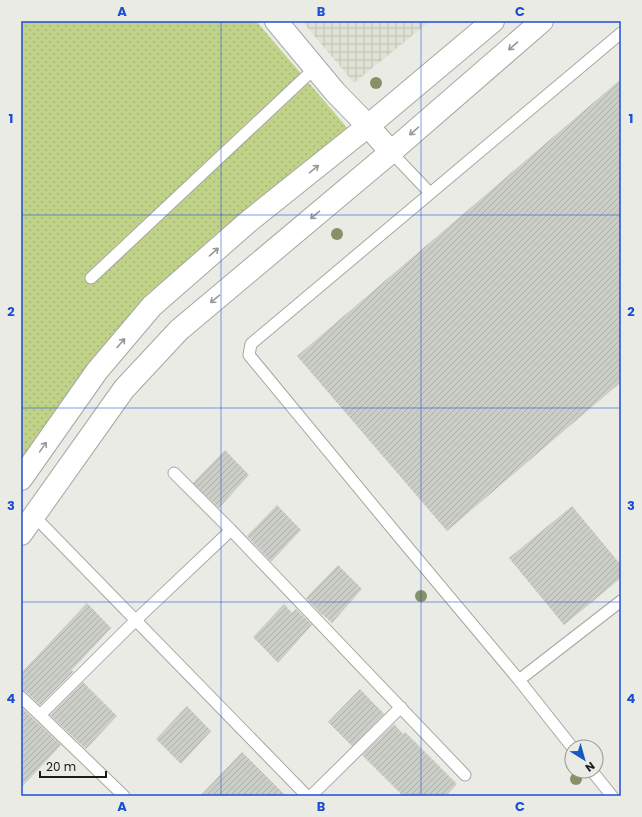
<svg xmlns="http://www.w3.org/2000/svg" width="642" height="817" font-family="Poppins,sans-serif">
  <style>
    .industrial { fill: url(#industrial-grid) }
    .grass { fill: url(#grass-dots) }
    .building { fill: url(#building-hatch) }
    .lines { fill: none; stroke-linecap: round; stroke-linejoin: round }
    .lane-casing { stroke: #a6a8a2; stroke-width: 13 }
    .street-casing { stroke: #a6a8a2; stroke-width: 24 }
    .secondary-casing { stroke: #a6a8a2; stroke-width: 24 }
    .lane { stroke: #fff; stroke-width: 11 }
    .street { stroke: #fff; stroke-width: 22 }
    .secondary { stroke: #fff; stroke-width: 22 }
    .tree { fill: #889067 }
    .oneway { stroke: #999998 }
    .grid { fill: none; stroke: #1d4ed8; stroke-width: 1; stroke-opacity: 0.55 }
    .neatline { fill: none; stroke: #1d4ed8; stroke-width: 1.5 }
    .grid-label { font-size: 13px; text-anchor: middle; font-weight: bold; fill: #1d4ed8 }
  </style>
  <defs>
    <pattern id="industrial-grid" width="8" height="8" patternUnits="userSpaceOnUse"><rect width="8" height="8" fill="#dee2d4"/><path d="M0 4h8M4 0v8" fill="none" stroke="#bec1b5"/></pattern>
    <pattern id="grass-dots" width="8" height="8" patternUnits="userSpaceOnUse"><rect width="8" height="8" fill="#bfd287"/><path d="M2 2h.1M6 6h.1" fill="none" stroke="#a4b474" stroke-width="1.8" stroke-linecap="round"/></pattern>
    <pattern id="building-hatch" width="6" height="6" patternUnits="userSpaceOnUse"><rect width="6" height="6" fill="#cbcec7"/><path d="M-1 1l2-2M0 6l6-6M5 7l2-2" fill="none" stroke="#aeb0aa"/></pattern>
  </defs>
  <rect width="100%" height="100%" fill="#e9ebe4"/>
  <!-- industrial -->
  <path class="industrial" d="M302 21H430L354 83Z"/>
  <!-- grass -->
  <path class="grass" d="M21 21H256L349 130 140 304 21 461Z"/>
  <!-- building -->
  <path class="building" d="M621 79V382L447 531 297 356Z
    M225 450 249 475 219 508 193 483Z
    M277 505 301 530 271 562 247 536Z
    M572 506 621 565V578L564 625 509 558Z
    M338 565 362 589 332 623 322 614V615L306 598Z
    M87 603 111 628 72 670 73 672 40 705 26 692 21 690V673Z
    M284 604 292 613 296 609 312 625 278 663 253 637Z
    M83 682 117 716 86 749 50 715Z
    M360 689 384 714 352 746 328 722Z
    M187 706 211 731 181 764 156 739Z
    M21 707 61 745 21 788Z
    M394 724 403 734 405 732 457 784 446 796H403L362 755Z
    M242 752 286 796H200Z"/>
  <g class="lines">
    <!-- lane casing -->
    <g class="lane-casing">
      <path id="lane" d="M391 152 430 193
        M91 278 315 68
        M174 473 231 530
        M34 516 307 796
        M519 680 621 601
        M21 697 40 715
        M572 747 519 680 400 538 249 355 251 344 621 33
        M592 771 612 796
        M124 796 40 715 136 620 231 530 465 775
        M311 796 401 707"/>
    </g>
    <!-- street casing -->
    <g class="street-casing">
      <path id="street" d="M276 21 335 92 368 126 391 152"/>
    </g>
    <!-- secondary casing -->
    <g class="secondary-casing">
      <path id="secondary" d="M21 479 97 371 152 306 248 222 368 126 493 21
        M21 534 124 389 179 330 391 152 542 21"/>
    </g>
    <!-- lane -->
    <use href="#lane" class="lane"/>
    <!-- street -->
    <use href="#street" class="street"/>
    <!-- secondary -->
    <use href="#secondary" class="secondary"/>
  </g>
  <!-- trees -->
  <g class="tree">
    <circle cx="376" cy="83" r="6"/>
    <circle cx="337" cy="234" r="6"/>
    <circle cx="421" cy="596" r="6"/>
    <circle cx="576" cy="779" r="6"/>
  </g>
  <!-- one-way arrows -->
  <defs><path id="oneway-shaft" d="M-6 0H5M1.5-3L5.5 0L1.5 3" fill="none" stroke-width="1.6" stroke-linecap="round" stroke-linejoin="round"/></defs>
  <g class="oneway">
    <use href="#oneway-shaft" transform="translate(513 46) rotate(139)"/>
    <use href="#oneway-shaft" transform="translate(414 131) rotate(139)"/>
    <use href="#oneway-shaft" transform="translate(314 169) rotate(-39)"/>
    <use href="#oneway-shaft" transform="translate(315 215) rotate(140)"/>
    <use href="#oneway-shaft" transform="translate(214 252) rotate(-41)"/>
    <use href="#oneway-shaft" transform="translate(215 299) rotate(140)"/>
    <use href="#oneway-shaft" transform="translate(121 343) rotate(-50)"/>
    <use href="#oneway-shaft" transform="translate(43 447) rotate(-55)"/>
  </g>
  <!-- grid -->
  <path class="grid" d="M221 21V796M421 21V796M21 215H621M21 408H621M21 602H621"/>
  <!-- border -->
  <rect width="642" height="817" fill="none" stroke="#e9ebe4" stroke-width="44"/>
  <!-- north arrow -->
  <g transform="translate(584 759) rotate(143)"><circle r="19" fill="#e9ebe4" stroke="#979893"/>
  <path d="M0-3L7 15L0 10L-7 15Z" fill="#1a57c3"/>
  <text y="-6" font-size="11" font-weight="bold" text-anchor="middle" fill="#1c1c1a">N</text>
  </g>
  <!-- scale -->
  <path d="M40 771v6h66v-6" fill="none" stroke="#1c1c1a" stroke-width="2"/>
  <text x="46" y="771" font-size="12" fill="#1c1c1a" stroke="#e9ebe4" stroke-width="3" paint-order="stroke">20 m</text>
  <rect x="22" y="22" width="598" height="773" class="neatline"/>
  <g class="grid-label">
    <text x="122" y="16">A</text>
    <text x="321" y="16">B</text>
    <text x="520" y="16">C</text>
    <text x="11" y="123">1</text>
    <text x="631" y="123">1</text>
    <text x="11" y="316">2</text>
    <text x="631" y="316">2</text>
    <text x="11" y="510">3</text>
    <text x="631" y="510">3</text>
    <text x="11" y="703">4</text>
    <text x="631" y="703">4</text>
    <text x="122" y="811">A</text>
    <text x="321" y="811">B</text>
    <text x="520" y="811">C</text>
  </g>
</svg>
